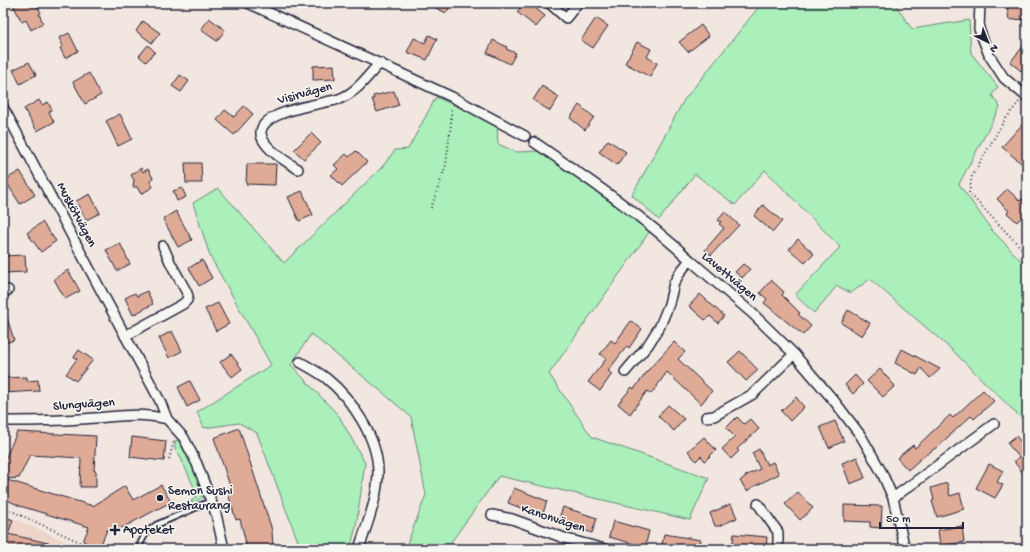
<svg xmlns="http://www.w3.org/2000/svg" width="1030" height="552" font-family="'Gochi Hand',sans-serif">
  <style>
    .built { fill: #edd5ca }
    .green { fill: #abefba; stroke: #66887a }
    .building { fill: #e0ab96; stroke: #22223b }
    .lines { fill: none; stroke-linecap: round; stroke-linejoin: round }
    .lane-casing { stroke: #22223b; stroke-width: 8 }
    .street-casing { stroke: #22223b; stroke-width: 12 }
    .path { stroke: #22223b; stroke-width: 2; stroke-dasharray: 1 3; stroke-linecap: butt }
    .lane { stroke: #f6f6f2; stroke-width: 4.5 }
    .street { stroke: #f6f6f2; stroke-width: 9 }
    .poi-dot { fill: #22223b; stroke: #f6f6f2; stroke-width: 1.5 }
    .labels { text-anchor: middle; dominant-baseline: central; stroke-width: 3; stroke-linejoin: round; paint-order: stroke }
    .street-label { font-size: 13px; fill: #22223b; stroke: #f6f6f2 }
    .poi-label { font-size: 13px; fill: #22223b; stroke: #f6f6f2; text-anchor: start }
  </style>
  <rect width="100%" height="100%" fill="#f2e7e0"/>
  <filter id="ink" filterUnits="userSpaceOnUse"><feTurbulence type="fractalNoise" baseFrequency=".025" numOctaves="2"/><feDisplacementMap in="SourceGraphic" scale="8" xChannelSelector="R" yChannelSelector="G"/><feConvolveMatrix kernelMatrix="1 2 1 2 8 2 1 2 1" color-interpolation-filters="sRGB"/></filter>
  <g filter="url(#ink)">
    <!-- built -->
    <path class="built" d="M3 514 83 549H3Z"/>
    <!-- green -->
    <path class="green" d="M762 3H894L912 29 969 20 971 53 998 87 992 95 1000 107 959 184 991 229 1027 267V421L1019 416 952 350 870 279 851 293 837 286 814 313 795 295 840 247 765 170 735 205 695 174 659 220 632 195 684 100Z
      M436 97 497 124 498 144 516 152 541 151 650 231 549 374 592 437 709 478 690 520 499 476 446 549H405L426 495 411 417 382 392 311 334 291 365 339 416 365 463 356 527 350 549H301L257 433 239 423 204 428 197 412 271 365 210 256 193 203 218 188 284 263 382 167 395 150 408 149Z
      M178 440C183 448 205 488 202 496 201 500 195 501 192 503L191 501 196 497 197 494 179 454 175 450V441Z"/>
    <!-- building -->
    <path class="building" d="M12 3H36L41 13 39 14 43 23 31 30 26 20 22 22Z
      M426 3H452L446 13Z
      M524 3H529L545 16 536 27 517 12Z
      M1025 5 1026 19 1009 20 1007 7Z
      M209 18 225 30 217 41 201 30Z
      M596 18 608 26 593 48 581 40Z
      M143 21 160 33 152 43 136 31Z
      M701 25 709 36 688 52 679 42Z
      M69 33 78 51 65 58 60 48 63 46 59 38Z
      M429 35 437 39 427 60 407 52 414 38 425 43Z
      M493 40 507 47 506 49 516 53 510 64 487 53Z
      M637 42 651 49 647 57 657 63 650 77 625 63Z
      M1027 42V65L1021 71 1010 62Z
      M148 45 155 52 146 62 139 56Z
      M29 62 36 75 20 84 13 70Z
      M334 65 335 79 313 80V66Z
      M89 73 101 95 85 104 73 82Z
      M180 75 189 81 181 92 172 86Z
      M542 86 559 97 550 111 533 100Z
      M394 91 399 105 377 112 372 99H374L373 96Z
      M39 100 42 105 48 102 52 110 49 112 54 122 37 131 24 109Z
      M579 105 594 117 585 130 570 118Z
      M244 106 253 114 234 135 217 120 225 110 234 117Z
      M120 114 132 139 118 146 106 121Z
      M1027 119V156L1021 163 1002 147Z
      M311 133 321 143 304 159 294 150Z
      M608 140 626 152 617 165 599 152Z
      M356 151 367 162 342 186 331 175 338 169 334 165 346 154 349 157Z
      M185 163H201L202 183H186Z
      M247 164H276L275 185 246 184Z
      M141 168 143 172 148 169 153 178 150 181 153 187 141 194 137 187H133L134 180 131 175Z
      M20 171 35 195 20 204 5 180Z
      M182 188 186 197 177 201 173 191Z
      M1007 189 1020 201 1022 199 1027 203V212L1017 222 1007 213 1009 211 997 199Z
      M302 191 313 215 299 221 288 197Z
      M90 194 100 213 86 220 76 201Z
      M763 205 782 221 773 232 754 216Z
      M176 211 192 240 178 247 163 219Z
      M725 212 739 225 711 255 705 250 724 228 719 224 721 222 718 220Z
      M42 222 56 241 41 252 27 233Z
      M798 239 814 254 805 263 789 249Z
      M120 243 130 264 117 271 106 250Z
      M25 255 26 272 3 273V256Z
      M202 260 212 278 199 286 189 268Z
      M743 264 750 269 742 278 735 272Z
      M68 270 80 291 65 299 54 279Z
      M771 280 784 292 782 295 800 313 798 314 811 326 803 335 764 303 767 299 760 293Z
      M147 291 153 304 133 315 125 298 135 293 137 296Z
      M700 294 724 316 718 323 710 316 705 320 689 306Z
      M218 303 229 324 216 331 205 309Z
      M848 310 870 323 862 336 841 323Z
      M5 311 14 340 3 344V312Z
      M631 321 642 329 629 348 627 346 608 371 612 374 600 391 588 382 606 359 600 354 611 340 615 343Z
      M172 331 182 351 169 358 159 338Z
      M674 342 685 352 678 359 712 391 701 404 667 372 651 394 647 391 630 414 618 404 632 387 634 389 650 368Z
      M902 349 919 358 940 369 930 378 921 368 917 375 895 363Z
      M79 350 93 360 76 381 66 374 77 359 74 357Z
      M740 351 758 370 746 381 728 362Z
      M231 354 242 369 232 377 220 362Z
      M880 369 895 386 883 397 867 381Z
      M855 375 863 384 853 394 845 385Z
      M27 377V381L38 380 39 391 3 393V378Z
      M190 381 200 400 187 407 178 387Z
      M983 390 994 401 974 419 971 416 937 447 926 455V454L908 470 897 458 913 445 915 448 950 415 953 418Z
      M796 397 804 407 790 421 781 411Z
      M668 405 684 419 674 431 658 416Z
      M737 417 744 424 750 419 759 429 737 449 739 451 731 459 722 449 735 437 726 428Z
      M835 421 844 441 829 448 820 427Z
      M239 428 272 530 273 549H246L245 539 240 519 236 520 227 490 231 489 214 438Z
      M17 432 96 436 94 471H96V487H80L81 458 30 455 19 478 4 479 93 506 125 486 133 500 161 485 171 502 114 532 107 530 99 549 83 541 89 527 20 506 3 498V464Z
      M1016 436 1025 447 1023 448 1026 451 1027 450V478L1015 463V460L1019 457 1007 443Z
      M132 437 166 441 164 461 130 457Z
      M704 437 716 450 705 461 701 456 696 461 688 451Z
      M759 449 767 465 773 462 779 474 753 487 747 491 740 481 747 475 760 469 752 453Z
      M857 457 865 478 850 484 842 463Z
      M989 464 1003 471 997 482 1003 485 995 498 976 488Z
      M947 483 950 496 960 493 964 509 937 517 932 501 934 500 931 488Z
      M514 488 547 501 542 516 508 503Z
      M798 492 813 508 800 520 785 504Z
      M731 504 737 518 719 526H715L710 513Z
      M844 505 882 506 881 528 870 527V522L844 521Z
      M563 507 597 518 592 533 558 521Z
      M3 516 13 520 8 534 57 545V549H3Z
      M613 521 649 531 645 547 609 537Z
      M962 526 964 542 940 546 938 530Z
      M664 534 701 540 699 549H661Z
      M734 534 767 537 766 549H732Z"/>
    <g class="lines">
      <!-- lane casing -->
      <g class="lane-casing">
        <path id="lane" d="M139 549C141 538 147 531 156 525L211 501"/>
      </g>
      <!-- street casing -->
      <g class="street-casing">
        <path id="street" d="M248 3 452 97 525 136
          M549 3 566 18 578 3
          M980 3 979 29 989 55 1004 78 1027 97
          M3 107 160 401 167 419 184 438 197 464 216 514 224 549
          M534 142C588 179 642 215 690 260
          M298 169C287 162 273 154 265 143 242 112 324 104 339 99 358 92 367 76 380 63
          M3 293 8 290
          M125 336 183 304 187 300 188 296 186 291 171 264 163 246
          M300 362C309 367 318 372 326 378 352 399 378 438 378 472 378 498 367 524 359 549
          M625 372 648 345 660 326 669 304 674 283 681 271 690 260 753 314 794 354
          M706 417 714 416 753 394 794 354 835 402 861 436 868 448 882 473 893 498 905 549
          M3 421C29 421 55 421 80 419 112 418 135 411 167 419
          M893 498 994 424
          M758 504 778 532V549
          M492 515 512 519 567 539 605 549"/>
      </g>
      <!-- path -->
      <path class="path" d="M1019 102 1004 121 972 176 969 193 1027 254
        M431 208 446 165 451 124V108
        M169 459 174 441
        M3 507 95 549"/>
      <!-- lane -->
      <use href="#lane" class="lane"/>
      <!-- street -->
      <use href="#street" class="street"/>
    </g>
  </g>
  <!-- markers -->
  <g class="poi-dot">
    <circle cx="160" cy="498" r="4"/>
    <path d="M113 524h4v4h4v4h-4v4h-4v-4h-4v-4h4z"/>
  </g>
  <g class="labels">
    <!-- street labels -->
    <g class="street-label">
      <text transform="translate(305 94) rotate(-15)">Visirvägen</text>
      <text transform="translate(76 215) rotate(62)">Muskötvägen</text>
      <text transform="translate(729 277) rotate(40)">Lavettvägen</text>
      <text transform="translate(84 405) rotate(-4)">Slungvägen</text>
      <text transform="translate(553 519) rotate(18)">Kanonvägen</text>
    </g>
    <!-- poi labels -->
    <g class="poi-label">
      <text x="168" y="491">Semon Sushi<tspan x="168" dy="15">Restaurang</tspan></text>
      <text x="123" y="530">Apoteket</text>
    </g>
  </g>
  <!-- margin -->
  <rect width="1030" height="552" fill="none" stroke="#f6f6f2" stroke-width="16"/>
  <rect x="8" y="8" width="1014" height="536" fill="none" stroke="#22223b" stroke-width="1.5" filter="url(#ink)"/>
  <!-- north arrow -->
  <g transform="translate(988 42) rotate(137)" stroke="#f6f6f2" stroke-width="3" paint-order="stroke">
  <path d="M0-3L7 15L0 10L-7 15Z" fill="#22223b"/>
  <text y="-6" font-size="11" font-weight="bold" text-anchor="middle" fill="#22223b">N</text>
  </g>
  <!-- scale -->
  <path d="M880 522v6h83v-6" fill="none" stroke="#22223b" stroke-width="2"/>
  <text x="886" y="522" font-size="12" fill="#22223b" stroke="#f6f6f2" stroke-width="3" paint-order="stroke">50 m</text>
</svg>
